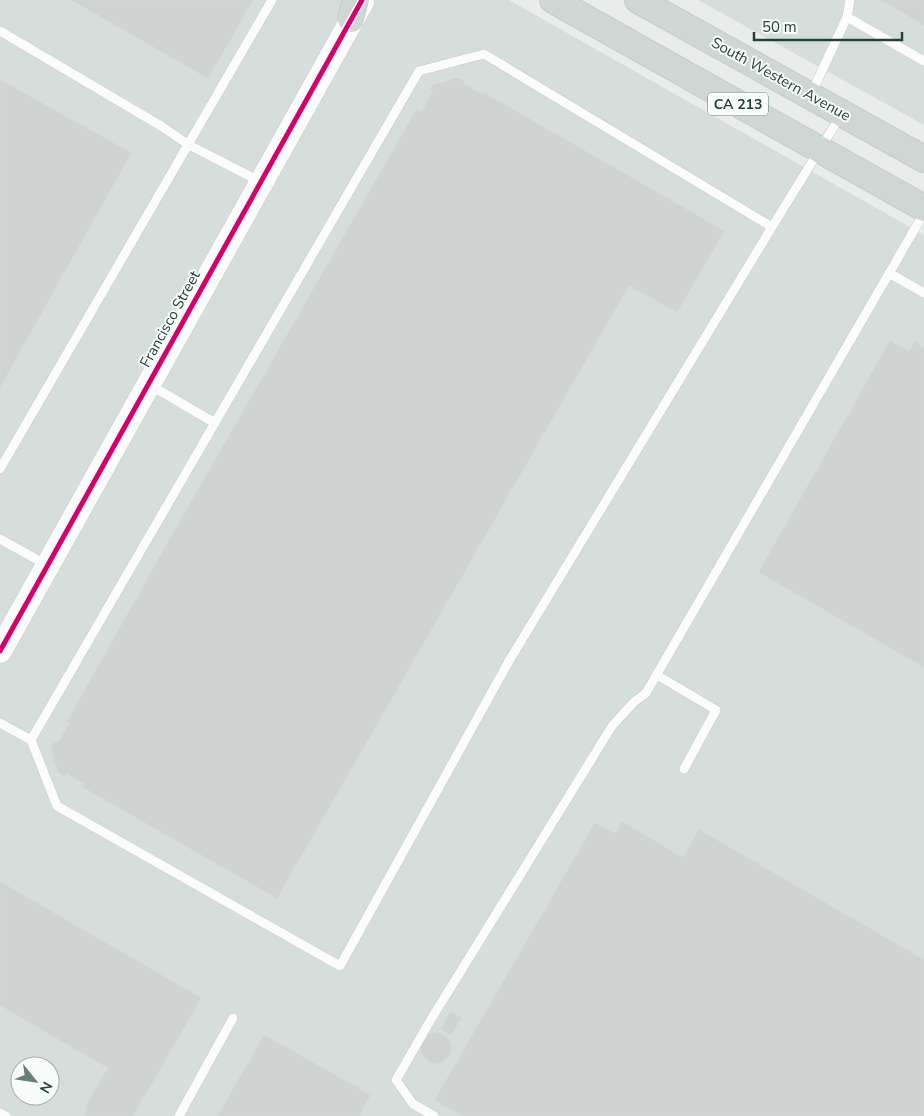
<svg xmlns="http://www.w3.org/2000/svg" width="924" height="1116" font-family="'Nunito Sans',sans-serif">
  <style>
    .built { fill: #d6dedb; fill-rule: evenodd }
    .building { fill: #cfd4d2; stroke: #d1d6d4 }
    .lines { fill: none; stroke-linecap: round; stroke-linejoin: round }
    .lane-casing { stroke: #c5cac8; stroke-width: 10 }
    .secondary-casing { stroke: #c3cbc8; stroke-width: 25 }
    .primary-casing { stroke: #c3ccc9; stroke-width: 28 }
    .lane { stroke: #fcfcfc; stroke-width: 9 }
    .secondary { stroke: #fcfcfc; stroke-width: 24 }
    .primary { stroke: #cfd7d5; stroke-width: 26 }
    .cycleway-casing { stroke: #f7fbf9; stroke-width: 8 }
    .cycleway { stroke: #d6006c; stroke-width: 5 }
    .labels { text-anchor: middle; dominant-baseline: central; stroke-width: 4; stroke-linejoin: round; paint-order: stroke }
    .shield { fill: #f7fbf9; stroke: #637a73; stroke-width: 1 }
    .shield-label { font-size: 14px; font-weight: bold; fill: #24423a }
    .street-label { font-size: 15px; fill: #24423a; stroke: #f7fbf9 }
  </style>
  <rect width="100%" height="100%" fill="#e8edeb"/>
  <!-- built -->
  <path class="built" d="M0 0H509L924 235V1116H0ZM20 1066H50V1096H20Z
    M698 0H924V125Z"/>
  <!-- building -->
  <path class="building" d="M72 0H253L208 78Z
    M882 0H924V25Z
    M458 78 464 81 463 84 483 95 484 93 724 231 677 312 629 285 277 898 83 787 85 784 66 773 64 776 58 772 51 748 55 742 58 743 70 723 67 722 175 530 417 109 422 112 433 91 430 90 433 85Z
    M0 80 131 153 0 387Z
    M890 341 909 352 915 342 924 348V667L759 572Z
    M622 822 683 858 699 830 924 960V1116H462L435 1100 595 823 615 834Z
    M0 882 201 998 133 1116H89L84 1113 88 1107 86 1106 108 1068 0 1005Z
    M450 1012 461 1018 451 1035 441 1029Z
    M421 1048a15 15 0 1 1 30 0a15 15 0 1 1-30 0Z
    M264 1035 370 1095 359 1115 361 1116H218Z"/>
  <g class="lines">
    <!-- lane casing -->
    <g class="lane-casing">
      <path id="lane" d="M847 17 924 61
        M0 31 161 126 189 145 261 182
        M811 94 847 17 850 0
        M772 227 509 661 340 966 57 806 31 740 419 71 484 54 772 227 841 115
        M889 273 924 293
        M150 385 215 423
        M0 469 272 0
        M0 539 47 565
        M657 675 716 710 684 769
        M0 723 31 740
        M0 1113 6 1116
        M179 1116 233 1018
        M434 1116 413 1104 396 1080 430 1021 612 726 634 702 646 693 924 213"/>
    </g>
    <!-- secondary casing -->
    <g class="secondary-casing">
      <path id="secondary" d="M0 651 362 2"/>
    </g>
    <!-- primary casing -->
    <g class="primary-casing">
      <path id="primary" d="M553 0 924 208
        M638 0 924 159
        M351 19 356 0"/>
    </g>
    <!-- lane -->
    <use href="#lane" class="lane"/>
    <!-- secondary -->
    <use href="#secondary" class="secondary"/>
    <!-- primary -->
    <use href="#primary" class="primary"/>
    <!-- cycleway casing -->
    <g class="cycleway-casing">
      <path id="cycleway" d="M0 651 362 0"/>
    </g>
    <!-- cycleway -->
    <use href="#cycleway" class="cycleway"/>
  </g>
  <g class="labels">
    <!-- shield labels -->
    <rect class="shield" x="708" y="92.5" width="60" height="23" rx="4"/>
    <g class="shield-label">
      <text x="738" y="104">CA 213</text>
    </g>
    <!-- street labels -->
    <g class="street-label">
      <text transform="translate(781 79) rotate(29)">South Western Avenue</text>
      <text transform="translate(170 319) rotate(-61)">Francisco Street</text>
    </g>
  </g>
  <!-- north arrow -->
  <g transform="translate(35 1081) rotate(120)"><circle r="24" fill="#f7fbf9" stroke="#a3b1ad"/>
  <path d="M0-4L9 19L0 12L-9 19Z" fill="#697e78"/>
  <text y="-8" font-size="14" font-weight="bold" text-anchor="middle" fill="#24423a">N</text>
  </g>
  <!-- scale -->
  <path d="M754 32v8h148v-8" fill="none" stroke="#24423a" stroke-width="2.5"/>
  <text x="762" y="32" font-size="15" fill="#24423a" stroke="#f7fbf9" stroke-width="4" paint-order="stroke">50 m</text>
</svg>
